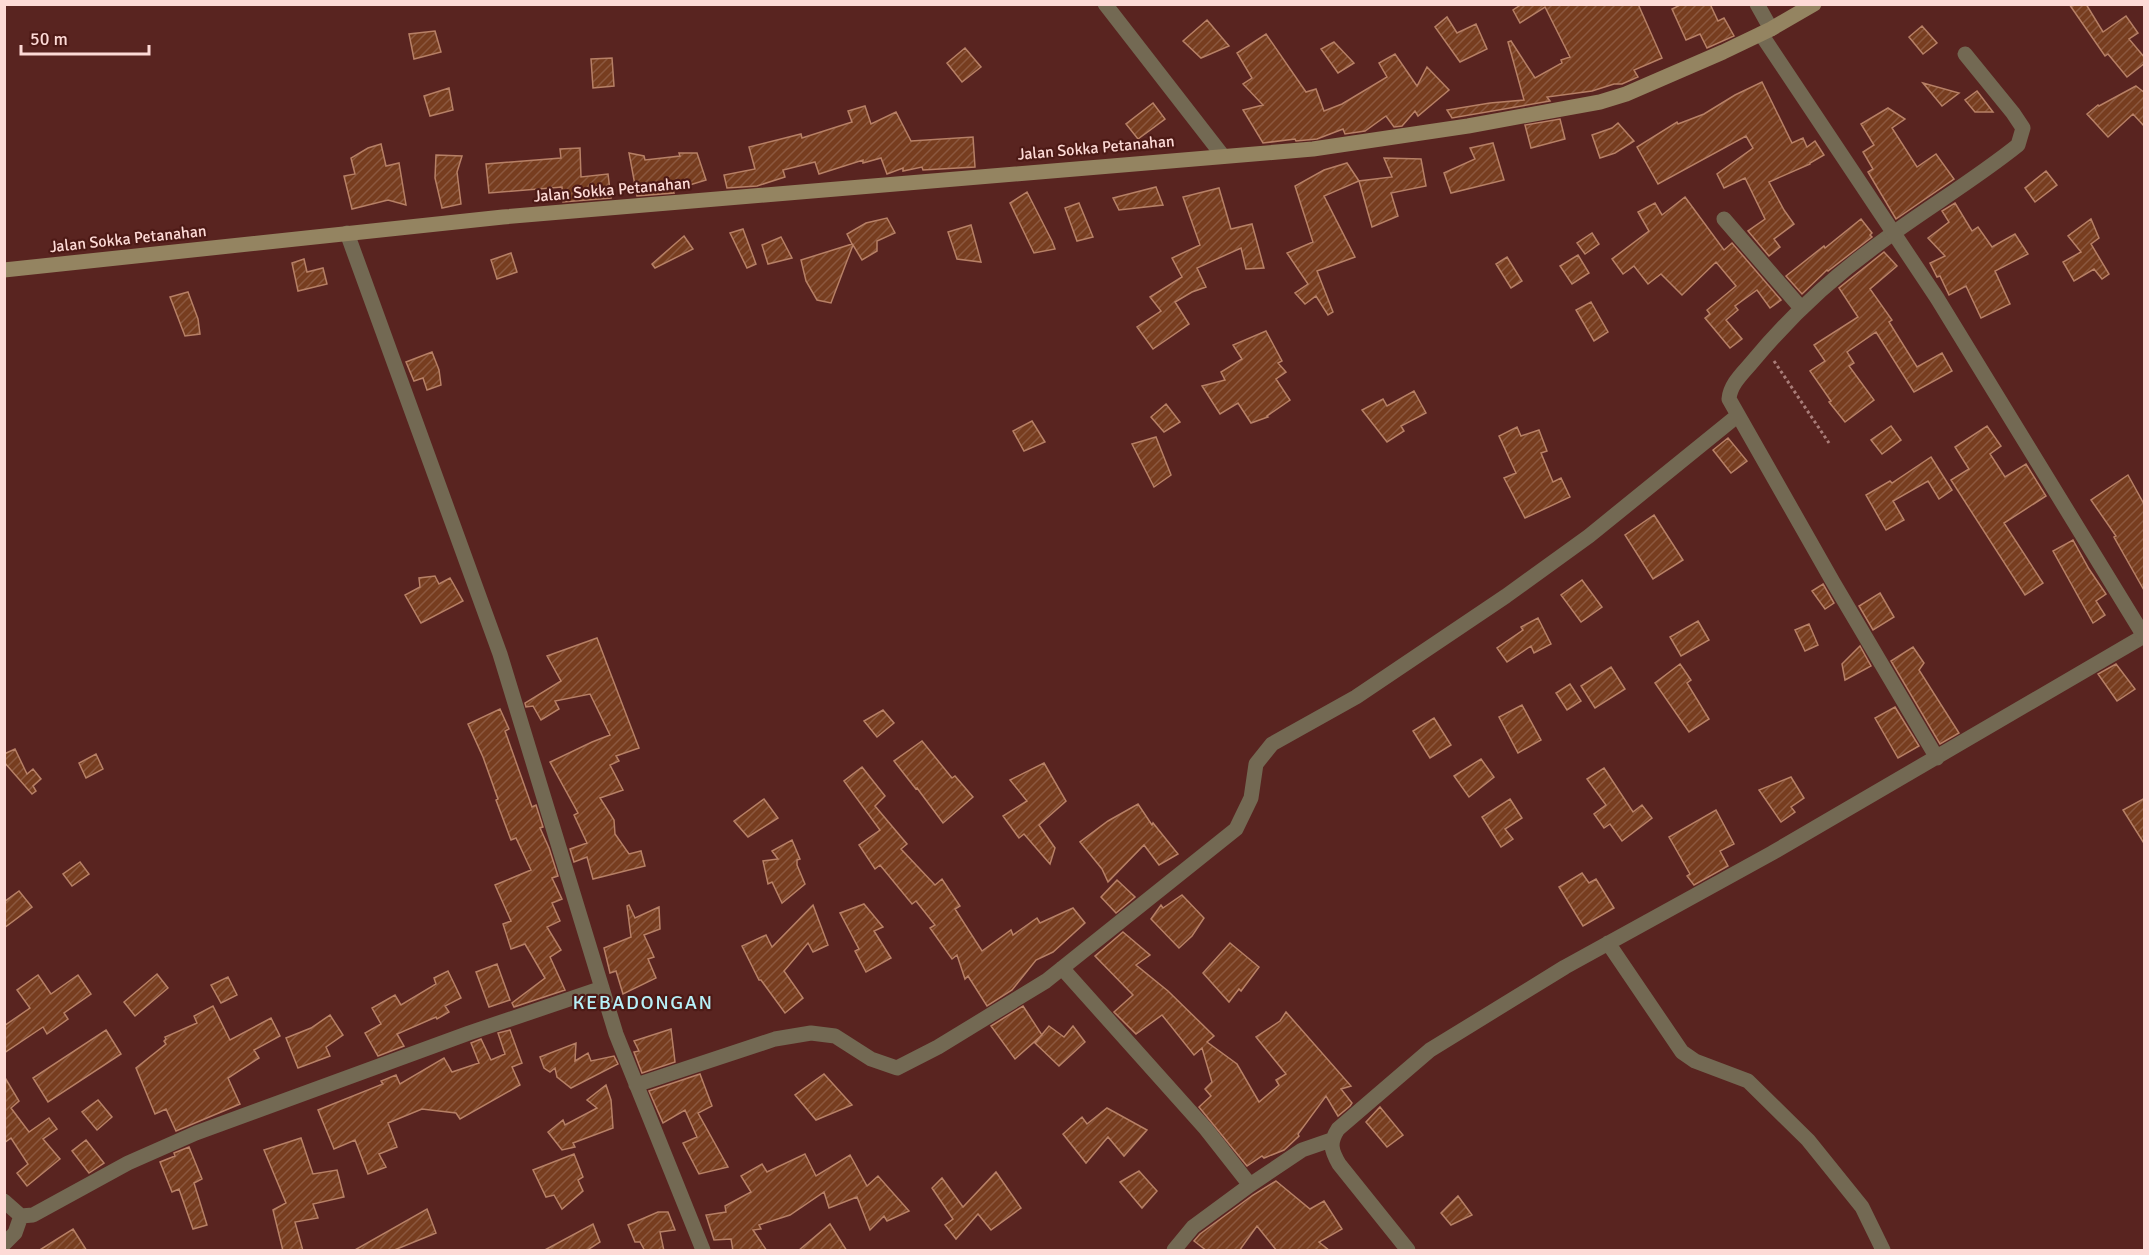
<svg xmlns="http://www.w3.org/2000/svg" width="2149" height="1255" font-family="Signika,sans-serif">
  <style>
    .building { fill: url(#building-hatch); stroke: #b78066; stroke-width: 1.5 }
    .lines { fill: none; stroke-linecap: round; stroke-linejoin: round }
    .path { stroke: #a97d79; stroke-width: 3; stroke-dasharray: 3 3; stroke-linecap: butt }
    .minor { stroke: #736953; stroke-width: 15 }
    .tertiary { stroke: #736953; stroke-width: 15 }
    .secondary { stroke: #948461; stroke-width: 15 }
    .labels { text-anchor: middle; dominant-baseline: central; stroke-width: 4.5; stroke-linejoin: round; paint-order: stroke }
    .street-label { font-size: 16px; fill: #fddad6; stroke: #4d1a16 }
    .quarter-label { font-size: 20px; letter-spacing: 1.5px; fill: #b6f1f9; stroke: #4d1a16 }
  </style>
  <defs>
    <pattern id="building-hatch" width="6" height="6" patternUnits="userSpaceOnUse" patternTransform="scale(1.5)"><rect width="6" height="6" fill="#773d1f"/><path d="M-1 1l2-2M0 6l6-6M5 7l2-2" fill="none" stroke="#8b583f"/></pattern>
  </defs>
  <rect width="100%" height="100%" fill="#592420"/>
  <!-- building -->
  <path class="building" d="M1522 4H1638L1662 58 1634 70 1638 77 1622 84H1614L1592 91 1547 97 1550 101 1452 118 1447 110 1490 103 1524 100 1508 42 1511 41 1535 78 1562 63 1561 60 1570 57 1545 7 1520 23 1513 10Z
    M1682 4H1710L1718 21 1724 18 1734 36 1707 48 1700 34 1686 40 1672 9Z
    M2069 4H2086L2103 32 2126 16 2138 33 2129 39 2145 58V63L2127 77 2108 54 2105 56Z
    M1447 17 1457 33 1476 24 1487 49 1460 62 1435 27Z
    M1207 20 1229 46 1201 58 1183 41Z
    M1922 26 1937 43 1923 54 1909 37Z
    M435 31 441 52 414 59 409 34Z
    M1266 34 1306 92 1316 89 1324 111 1342 104 1387 77 1379 63 1395 54 1417 86 1427 67 1449 90 1418 116 1415 111 1402 126 1394 127 1386 116 1365 131 1345 134 1343 129 1317 139 1296 141 1295 139 1263 143 1243 110 1263 105 1243 84 1252 78 1237 53Z
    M1334 42 1354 63 1338 73 1321 49Z
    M965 48 981 67 962 82 947 63Z
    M612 58 614 86 593 88 591 59Z
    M1762 82 1792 143 1803 138 1807 147 1815 141 1824 155 1810 163V164L1769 182 1784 210 1794 224 1774 239 1780 247 1769 256 1748 231 1765 219 1745 178 1724 188 1717 174 1753 148 1746 136 1658 184 1637 147 1677 122 1678 124 1704 114 1735 95Z
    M1923 83 1959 93 1942 106Z
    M2136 86 2145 93V127L2133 114 2108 137 2087 114 2098 105 2099 106Z
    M449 88 453 110 430 116 424 96Z
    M1977 91 1993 112H1975L1965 100Z
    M1153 103 1165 119 1138 139 1126 124Z
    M865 106 871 124 896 112 911 141 973 137 975 167 923 170 922 167 903 171V168L887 174 881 158 863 163V160L819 174 815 162 783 170 785 177 757 186 727 188 724 175 755 169 749 147 801 134 802 138 852 122 848 111Z
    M1888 108 1905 119 1892 128 1917 167 1936 154 1954 179 1896 219 1868 172 1873 169 1863 152 1874 145 1861 124Z
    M1560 119 1565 139 1531 148 1525 125Z
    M1618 123 1634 141 1615 153 1600 158 1592 135 1612 128Z
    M1493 143 1504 180 1451 193 1444 173 1475 159 1470 148Z
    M381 144 386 166 399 163 406 205 388 200 352 209 344 176 355 174 351 158 368 148Z
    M580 148 581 177 608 174 611 198 563 202 562 187 489 193 486 164 561 158 560 149Z
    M629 153 644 156 645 160 680 156 679 153H697L706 180 673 190 674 193 637 196Z
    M436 155 462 156 457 172 461 204 442 208 435 178Z
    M1384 158 1421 159 1426 186 1391 193 1398 216 1372 227 1359 181 1392 177Z
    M1347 163 1359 181 1324 196 1355 257 1317 271 1333 312 1328 315 1316 296 1305 304 1295 293 1308 284 1287 253 1313 242 1295 186 1324 170Z
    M2046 171 2057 185 2035 202 2025 188Z
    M1156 187 1163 205 1119 210 1113 198Z
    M1219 188 1231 229 1252 224 1264 268 1246 269 1241 248 1197 268 1206 287 1192 292 1175 302 1189 324 1153 349 1137 327 1161 311 1150 297 1182 277 1172 258 1200 245 1183 197Z
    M1027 192 1052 241 1055 249 1034 253 1010 203Z
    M1685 197 1724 250 1732 243 1781 300 1770 308 1757 290 1735 306 1738 310 1726 320 1742 339 1730 348 1705 318 1710 314 1707 310 1736 286 1716 262 1682 295 1661 274 1648 284 1634 266 1623 274 1612 259 1649 231 1638 212 1655 203 1662 215Z
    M1079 203 1093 237 1077 241 1065 208Z
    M1955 203 1972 231 1978 227 1992 247 2015 234 2028 254 1995 271 2010 304 1981 318 1966 286 1949 295 1940 276 1937 277 1930 263 1945 256 1928 238 1949 222 1942 211Z
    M887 218 895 233 877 241V251L862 260 853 245 831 303 817 300 806 281 801 260 852 244 847 234 866 223Z
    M1861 219 1872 233 1870 235 1872 237 1828 271 1827 270 1802 294 1786 276 1824 246 1825 248Z
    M2091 219 2099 238 2091 244 2109 274 2102 279 2094 269 2074 281 2063 262 2081 252 2068 236Z
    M971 225 981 262 957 259 948 232Z
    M743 229 756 264 747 268 730 233Z
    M1592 233 1599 244 1585 254 1577 243Z
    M684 236 693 249 655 268 652 264Z
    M781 237 792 258 768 264 762 245Z
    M1884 252 1897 266 1870 289 1892 320 1889 322 1917 367 1942 353 1952 371 1914 392 1876 332 1847 352 1854 363 1849 366 1874 400 1845 422 1829 402 1831 401 1810 371 1825 361 1814 345 1858 317 1839 288Z
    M511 253 517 272 497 279 491 260Z
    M1578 255 1589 273 1572 284 1560 266Z
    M1507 257 1522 281 1511 288 1496 264Z
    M304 259 307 272 323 268 327 284 298 291 292 263Z
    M188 292 198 319 200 334 185 336 170 297Z
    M1591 302 1608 332 1594 341 1576 310Z
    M1266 331 1282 361 1278 363 1286 372 1276 379 1290 400 1267 416 1268 417 1251 423 1238 403 1220 414 1202 386 1225 380 1221 372 1242 359 1233 345Z
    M432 352 439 370 441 385 427 390 423 378 414 381 406 362Z
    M1414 391 1426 413 1401 426 1404 431 1387 442 1362 410 1383 399 1387 406Z
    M1166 404 1180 422 1164 432 1151 417Z
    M1032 421 1045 442 1024 451 1013 431Z
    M1891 426 1901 440 1882 454 1871 440Z
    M1987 426 2001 446 1990 454 2005 477 2026 464 2046 496 2004 523 2043 583 2025 595 1951 480 1969 469 1955 447Z
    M1517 427 1521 436 1539 430 1547 451 1541 453 1553 482 1561 478 1570 497 1525 518 1504 478 1516 473 1499 436Z
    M1156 437 1171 475 1154 487 1132 444Z
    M1728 438 1747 461 1731 473 1713 450Z
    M1931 457 1952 490 1939 499 1928 481 1893 501 1904 520 1886 530 1866 495 1890 481 1892 483Z
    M2128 475 2145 506V592L2114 537 2116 536 2091 500Z
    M1654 515 1683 560 1653 579 1625 535Z
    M2073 540 2089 569 2106 594 2096 601 2105 615 2093 623 2053 551Z
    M435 576 439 584 450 578 463 601 421 623 405 595 420 587 419 578Z
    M1582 580 1602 607 1581 622 1561 595Z
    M1823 584 1834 603 1825 609 1812 591Z
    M1880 593 1894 617 1873 630 1859 606Z
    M1538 618 1551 644 1534 653 1531 646 1507 662 1497 648 1523 630 1521 627Z
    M1698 621 1709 640 1681 656 1670 637Z
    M1809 624 1818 645 1805 651 1795 630Z
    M597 638 639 748 616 756 619 761 610 765 623 790 600 798 614 820 615 834 629 854 641 851 645 866 593 879 587 857 574 862 570 849 587 843 574 815 578 813 550 762 592 742 610 735 590 694 555 701 559 709 541 720 533 706 526 707 525 703 561 681 547 656Z
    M1860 646 1871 666 1845 680 1842 664Z
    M1913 647 1924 663 1919 670 1959 733 1940 744 1891 661Z
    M1680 664 1691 680 1687 683 1709 719 1689 732 1655 683Z
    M2116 664 2135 689 2117 701 2098 674Z
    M1611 667 1625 689 1595 708 1581 686Z
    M1570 684 1581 701 1567 710 1556 693Z
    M1522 705 1541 740 1518 753 1499 717Z
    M1895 707 1919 746 1898 758 1875 718Z
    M500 709 509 729 505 731 532 807 536 805 543 827 540 828 549 848 558 876 552 878 562 899 552 903 560 921 547 927 561 950 550 957 565 990 514 1007 512 1003 545 978 525 944 511 949 503 924 511 921 495 885 531 870 516 838 511 840 496 800 498 799 483 757 468 724Z
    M883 710 894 723 877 737 864 721Z
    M1434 718 1451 745 1430 758 1413 731Z
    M922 741 952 778 955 776 973 797 943 823 917 788 916 789 894 761Z
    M15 749 27 774 33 769 41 779 33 786 36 791 32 794 4 762V754Z
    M96 754 103 769 86 778 79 763Z
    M1481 759 1494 777 1469 797 1454 776Z
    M1044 763 1066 801 1039 825 1055 848 1050 864 1024 834 1019 838 1003 816 1027 801 1010 780Z
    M862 767 885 796 875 806 907 844 901 849 935 885 942 879 960 906 955 909 982 951 1011 930 1013 935 1037 918 1040 923 1073 908 1085 923 1053 952 1036 960 1012 990 987 1006 968 976 965 979 957 955 952 959 930 928 935 925 916 901 912 904 880 865 875 869 859 845 880 830 844 781Z
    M1604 768 1633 812 1642 805 1652 818 1622 841 1610 824 1604 828 1594 814 1606 805 1587 779Z
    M1791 777 1804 798 1791 807 1795 812 1781 822 1759 790Z
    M2145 798V845L2123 810Z
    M764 799 778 818 748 837 734 821Z
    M1510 799 1522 818 1505 829 1513 839 1501 847 1482 817Z
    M1138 804 1152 825 1153 823 1178 854 1159 865 1144 845 1108 882 1102 869 1080 842 1108 821Z
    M1716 810 1734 844 1720 851 1728 866 1694 885 1687 876 1690 874 1669 837Z
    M792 840 800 859 797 860V865L805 884 782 903 772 882 768 884 763 861 778 859 772 851Z
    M80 862 89 874 72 886 63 874Z
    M1582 873 1589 883 1596 879 1614 908 1583 926 1559 887Z
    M1117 880 1135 897 1116 913 1101 897Z
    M19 891 32 907 4 928V902Z
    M1182 895 1204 918 1192 936 1179 948 1151 919 1161 905 1163 908Z
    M864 904 883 927 874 931 891 958 866 972 855 951 859 949 840 913Z
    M629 905 635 918 659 907 660 929 644 935 654 957 648 959 656 978 623 994 616 971 610 973 604 948 631 937 627 906Z
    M813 905 828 945 813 952 808 943 784 971 803 998 785 1013 761 980H759L742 946 766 935 772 947Z
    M1123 932 1150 955 1136 965 1168 991 1214 1036 1207 1042 1237 1064 1259 1102 1279 1085 1276 1080 1286 1074 1256 1037 1280 1021 1286 1012 1351 1086 1341 1089 1352 1103 1350 1106 1338 1116 1326 1096 1298 1134 1299 1136 1284 1150 1264 1158 1262 1156 1247 1166 1199 1107 1211 1096 1205 1089 1212 1082 1202 1048 1194 1055 1162 1015 1136 1034 1114 1012 1133 995 1095 956Z
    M1230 943 1259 967 1241 991 1239 989 1229 1002 1203 973Z
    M497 964 510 1000 489 1007 476 972Z
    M448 971 461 998 445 1006 449 1012 437 1019 436 1017 397 1034 404 1046 378 1056 365 1033 381 1024 372 1008 395 995 401 1005 436 984 434 978Z
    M157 974 168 988 135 1016 124 1002Z
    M38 975 51 994 78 975 91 994 64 1013 68 1019 47 1034 43 1027 4 1053V1026L30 1008 17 990Z
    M228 977 237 995 221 1003 211 985Z
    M213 1006 230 1040 271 1018 280 1036 254 1050 259 1058 228 1078 240 1104 176 1131 166 1109 155 1114 136 1068 166 1044 164 1041 166 1039 165 1037 197 1023 194 1016Z
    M1023 1006 1042 1035 1015 1059 991 1026Z
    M330 1015 343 1035 326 1047 330 1056 298 1068 286 1038 311 1028Z
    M1049 1026 1064 1037 1073 1026 1085 1042 1059 1066 1035 1043Z
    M671 1029 675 1062 642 1073 634 1052 639 1051 634 1041Z
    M106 1030 121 1054 48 1102 33 1078Z
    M510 1030 522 1063 512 1067 520 1085 460 1119 456 1113 422 1109 388 1123 397 1147 379 1154 386 1167 368 1174 355 1140 334 1149 318 1110 383 1084 381 1081 396 1075 400 1084 444 1058 452 1072 479 1063 471 1043 481 1039 491 1060 505 1054 498 1033Z
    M576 1043 575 1061 588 1053 591 1061 614 1056 618 1064 571 1088 557 1077 555 1068 550 1072 544 1068 540 1057Z
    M700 1074 712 1106 698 1113 728 1167 699 1174 683 1143 697 1137 685 1110 663 1123 649 1091Z
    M824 1074 852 1105 816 1120 795 1095Z
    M4 1076 19 1101 11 1108 29 1132 49 1118 57 1129 43 1139 60 1159 27 1186 17 1173 28 1164 11 1138 4 1143Z
    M606 1085 611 1100 613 1128 573 1143 575 1147 562 1150 548 1132 563 1120 565 1125 597 1108 587 1100Z
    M98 1100 112 1117 97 1130 82 1112Z
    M1380 1107 1403 1135 1387 1147 1366 1122Z
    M1107 1108 1147 1130 1124 1156 1108 1137 1086 1163 1063 1134 1082 1117 1087 1124Z
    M301 1138 313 1174 337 1170 344 1197 313 1204 318 1218 295 1222 303 1251H283L273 1210 286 1203 264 1150Z
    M86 1140 104 1163 89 1173 72 1151Z
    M189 1147 202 1179 194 1183 207 1225 193 1229 179 1189 172 1192 160 1162 175 1156 174 1153Z
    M574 1154 583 1177 578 1180 583 1191 562 1209 554 1195 546 1197 533 1170Z
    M805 1154 816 1176 850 1155 867 1186 878 1176 909 1211 887 1221 884 1216 870 1230 857 1197 829 1208 824 1192 790 1215 759 1225 761 1229 753 1230 767 1251H733L731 1239 714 1240 706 1215 726 1212 725 1206 751 1192 741 1176 762 1164 767 1172Z
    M1139 1171 1157 1191 1142 1208 1120 1182Z
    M996 1172 1021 1208 991 1230 978 1214 956 1239 945 1225 953 1219 932 1188 942 1178 963 1207Z
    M1276 1181 1310 1209 1324 1201 1342 1229 1319 1242 1330 1251H1277L1257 1226 1239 1251H1207L1194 1241 1200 1234 1253 1195Z
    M1458 1196 1472 1215 1451 1225 1441 1213Z
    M427 1209 436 1233 392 1251H353Z
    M658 1212H668L675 1230 660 1232 664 1251H645L640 1242H635L628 1225Z
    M593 1224 600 1242 586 1251H543Z
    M830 1224 847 1251H798Z
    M73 1229 87 1251H38Z"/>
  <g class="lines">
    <!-- path -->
    <path class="path" d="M1774 361 1829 443"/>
    <!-- minor -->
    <path class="minor" d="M1105 4 1223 156
      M1757 4 1771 29
      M1724 219 1801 308
      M347 233 500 654 616 1034 703 1250
      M1937 758 1833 582 1729 399C1730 384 1744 372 1753 361 1788 319 1828 281 1873 248 1920 212 1972 182 2018 145L2023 128 2013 113 1965 54
      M1608 943 1682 1052 1695 1061 1748 1081 1808 1140 1862 1207 1883 1250
      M1062 968 1206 1129 1250 1185
      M636 1085 775 1039 811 1033 835 1036 871 1059 897 1068 938 1047 1046 981 1236 829 1251 798 1256 764 1272 744 1356 697 1506 596 1589 536 1737 416
      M4 1201 21 1216 33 1215 128 1163 196 1133 469 1033 602 988
      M4 1244 15 1233 21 1216
      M1174 1250 1193 1227 1250 1185 1302 1150 1331 1140
      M1408 1250 1339 1164C1331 1150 1329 1143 1338 1129L1430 1050 1565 967 1772 853 2144 636"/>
    <!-- tertiary -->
    <path class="tertiary" d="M1761 34 1937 298 2144 636"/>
    <!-- secondary -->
    <path class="secondary" d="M4 270 503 217 1313 149 1468 126 1600 102 1626 94 1723 52 1771 29 1814 4"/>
  </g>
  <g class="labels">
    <!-- street labels -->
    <g class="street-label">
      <text transform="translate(1096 148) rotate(-5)">Jalan Sokka Petanahan</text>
      <text transform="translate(612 190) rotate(-5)">Jalan Sokka Petanahan</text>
      <text transform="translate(128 239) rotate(-6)">Jalan Sokka Petanahan</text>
    </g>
    <!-- quarter labels -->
    <g class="quarter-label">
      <text x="643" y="1002">KEBADONGAN</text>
    </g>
  </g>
  <!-- border -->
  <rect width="2149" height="1255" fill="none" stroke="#fddad6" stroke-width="12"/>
  <!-- scale -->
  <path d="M21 45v9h128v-9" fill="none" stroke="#fddad6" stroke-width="3"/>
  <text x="30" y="45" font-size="18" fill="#fddad6" stroke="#4d1a16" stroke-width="4.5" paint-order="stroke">50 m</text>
</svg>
